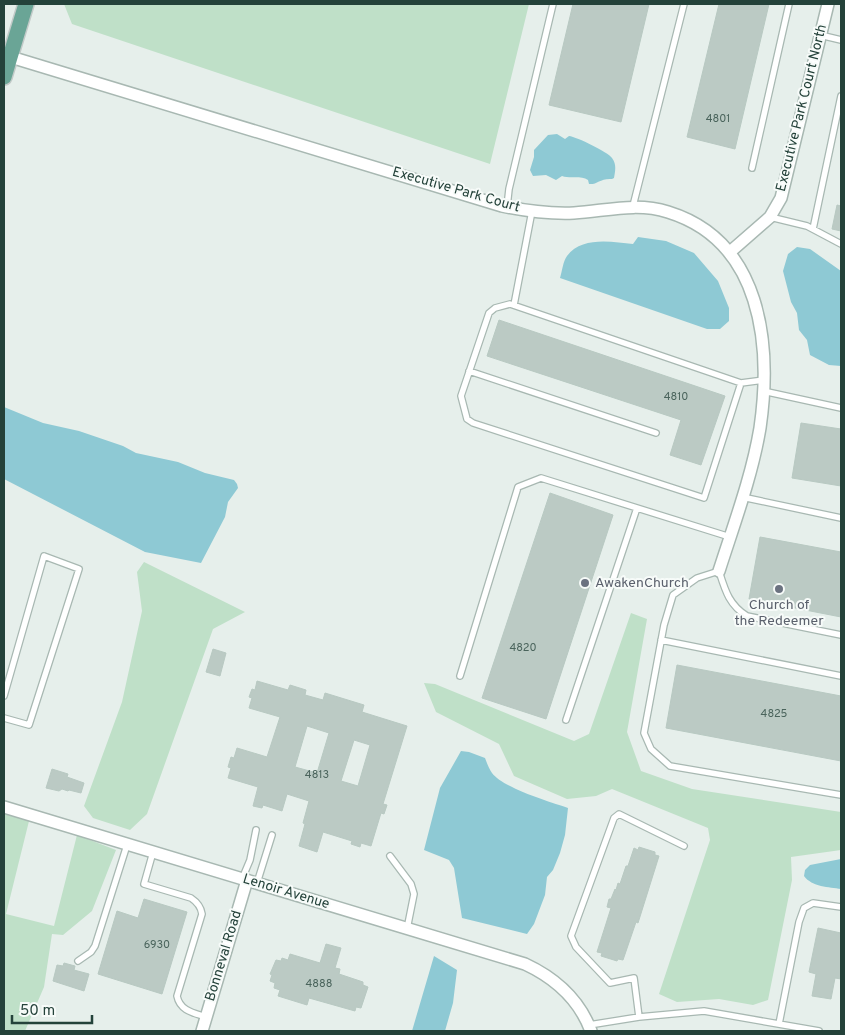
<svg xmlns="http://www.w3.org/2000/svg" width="845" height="1035" font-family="Overpass,sans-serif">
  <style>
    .green { fill: #bfe0c8 }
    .water { fill: #8ec9d4 }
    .building { fill: #bbcac4; stroke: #b8c9c2; fill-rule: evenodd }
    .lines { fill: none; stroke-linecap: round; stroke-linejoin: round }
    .lane-casing { stroke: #a8b8b2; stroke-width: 8 }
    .street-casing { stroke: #a8b8b2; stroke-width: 14 }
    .primary-casing { stroke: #c2cac8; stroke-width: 18 }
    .lane { stroke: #fff; stroke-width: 5.5 }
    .street { stroke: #fff; stroke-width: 11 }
    .primary { stroke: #6aa596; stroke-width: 15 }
    .worship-dot { fill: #6b7280; stroke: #f7fbf9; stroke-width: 2 }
    .labels { text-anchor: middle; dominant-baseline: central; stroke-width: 4; stroke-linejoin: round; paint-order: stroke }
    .number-label { font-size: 11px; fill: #4a645c }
    .street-label { font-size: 14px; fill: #24423a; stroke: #f7fbf9 }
    .worship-label { font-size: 14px; fill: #5b616d; stroke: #f7fbf9; text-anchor: start }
  </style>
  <rect width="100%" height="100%" fill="#e6efeb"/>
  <!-- green -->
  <path class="green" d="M64 4H529L490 164 72 24Z
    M144 562 245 612 213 629 147 814 130 830 93 818 84 806 122 702 142 611 137 572Z
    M631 613 647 619 627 732 641 771 692 789 841 812V850L791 857 792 880 768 1000 753 1005 719 999 677 1002 659 994 710 840 708 828 612 789 596 796 567 799 514 776 499 744 436 712 424 683 435 684 574 741 589 734Z
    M4 814 29 821 6 914 54 926 77 835 116 850 92 911 63 935 52 934 44 987 25 1031H4Z"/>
  <!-- water -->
  <path class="water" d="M557 134 565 139 569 136C577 137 608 152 612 158 617 165 615 171 614 178L612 179C600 178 597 185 589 184L588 180C581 175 570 179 562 176L556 180 546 175 533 176 530 170 534 157V150L548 135Z
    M638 237 666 241 694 253 718 281 729 308V321L720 329H707L560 278C562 272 563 261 567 256 582 236 612 242 633 244Z
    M797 247 810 249 841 271V366L829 365 810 355 807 340 799 330 797 313 791 302 783 271 788 254Z
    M4 407 43 423 79 431 123 446 136 453 178 462 205 473 234 480 237 484 238 488 228 502 225 517 201 563 145 552 4 479Z
    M461 751 469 752 485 758C487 763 489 769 492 773 503 788 550 802 568 808L565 835 560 853 553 870 547 877 545 895 534 924 527 934 462 918 454 868 449 860 424 850 440 788Z
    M841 859V889C829 887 812 887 804 876L805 870 810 865Z
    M434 956 457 970 453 1003 445 1031H412Z"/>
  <!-- building -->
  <path class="building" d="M573 4H649L621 122 549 105Z
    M719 4H769L735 149 687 137Z
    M837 205 841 206V231L832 229Z
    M499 320 725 396 701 465 670 455 681 420 487 356Z
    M801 423 841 429V486L792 478Z
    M550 493 613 515 546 719 482 698Z
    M760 537 841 552V617L749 599Z
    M213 649 226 653 220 676 206 672Z
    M677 665 841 696V761L666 728Z
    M257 681 288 690 290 685 306 690 305 695 323 700 325 693 364 705 362 712 407 726 383 804 387 805 384 814 381 813 371 846 361 843 360 847 351 844 352 841 323 832 317 852 299 846 305 824 303 823 309 801 287 794 282 811 263 805 262 808 253 806 258 787 228 778 231 768 228 767 231 757 234 758 237 748 267 757 280 717 249 708 252 698 249 697 252 689 255 690ZM307 726 329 733 317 773 295 767ZM354 740 370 745 358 786 341 781Z
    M52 769 68 774 67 777 84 783 81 793 69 790 68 791 62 789 59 791 46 788Z
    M639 847 655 852V855L659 856 638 923 636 922 623 960 618 959 617 961 601 956 602 953 597 952 611 908 607 907 609 899H611L615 889 616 890 618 883 620 884 626 866H628L634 848 638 850Z
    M144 899 187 912 162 994 98 974 117 911 138 918Z
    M818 928 841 933V979L835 978 831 999 812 996 816 974 809 972Z
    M326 944 341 948 335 968 340 969 339 974 363 982V985L368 987 361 1008 356 1007 355 1011 309 998 307 1005 278 996 280 990 274 988 275 983 270 981 272 975 270 974 276 960 281 961 282 958 288 960 290 954 320 963Z
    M64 963 75 966 74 970 89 974 84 991 53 981 57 965 63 966Z"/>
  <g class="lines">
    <!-- lane casing -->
    <g class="lane-casing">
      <path id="lane" d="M820 35 841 40
        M752 168 789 4
        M633 206 684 4
        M507 207 509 189 553 4
        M770 217 807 226 841 244
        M813 229 841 96
        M514 305 532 211
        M469 371 656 433
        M741 383 510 304 495 308 489 313 461 396 467 419 473 423 704 498 741 383 764 380
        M763 391 841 408
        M742 497 841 518
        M841 635 747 616C729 605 725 590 719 571L697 578 673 595 664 625 644 733 651 749 670 766 841 795
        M661 640 841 676
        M460 676 518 487 541 478 730 537
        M4 696 44 556 79 569 29 725 4 718
        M566 720 637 508
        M153 852 144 884 191 898C197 902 201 907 202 914L177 996C180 1011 194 1013 206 1017
        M390 856 411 884 414 894 407 929
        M242 879 250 860 256 830
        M257 883 272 835
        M78 961 91 952 95 946 127 845
        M639 1017 704 1011 819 1031
        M779 1024 799 922 804 908 813 903 841 907
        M589 1025 639 1017 634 978 610 983 576 947 571 936 614 818 619 814 684 846"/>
    </g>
    <!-- street casing -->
    <g class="street-casing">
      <path id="street" d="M4 55 502 206C526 211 550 214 574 213 606 211 636 202 668 212 762 241 772 345 760 428 752 476 734 524 719 571
        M730 252 770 217 781 198 828 4
        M4 807 525 964C555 978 579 999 591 1031
        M202 1031 247 880"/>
    </g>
    <!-- primary casing -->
    <g class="primary-casing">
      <path id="primary" d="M4 77 26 4"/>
    </g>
    <!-- lane -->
    <use href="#lane" class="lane"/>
    <!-- street -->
    <use href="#street" class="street"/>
    <!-- primary -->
    <use href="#primary" class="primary"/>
  </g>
  <!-- markers -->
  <g class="worship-dot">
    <circle cx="585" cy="583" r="5"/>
    <circle cx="779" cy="589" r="5"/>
  </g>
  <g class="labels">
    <!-- number labels -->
    <g class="number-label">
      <text x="718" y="119">4801</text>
      <text x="676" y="397">4810</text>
      <text x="523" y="648">4820</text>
      <text x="774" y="714">4825</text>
      <text x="317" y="775">4813</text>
      <text x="157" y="945">6930</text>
      <text x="319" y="984">4888</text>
    </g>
    <!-- street labels -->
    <g class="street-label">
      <text transform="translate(802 108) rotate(-76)">Executive Park Court North</text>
      <text transform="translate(456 190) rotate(16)">Executive Park Court</text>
      <text transform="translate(286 892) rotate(17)">Lenoir Avenue</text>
      <text transform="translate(224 956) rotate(-73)">Bonneval Road</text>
    </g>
    <!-- worship labels -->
    <g class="worship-label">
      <text x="595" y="583">AwakenChurch</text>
      <text x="779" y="605" text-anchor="middle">Church of<tspan x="779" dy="16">the Redeemer</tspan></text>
    </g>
  </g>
  <!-- border -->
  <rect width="845" height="1035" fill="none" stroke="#24423a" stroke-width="10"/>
  <!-- scale -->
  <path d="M12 1015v8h80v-8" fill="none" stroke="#24423a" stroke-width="2.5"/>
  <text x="20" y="1015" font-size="15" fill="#24423a" stroke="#f7fbf9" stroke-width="4" paint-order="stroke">50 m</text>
</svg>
